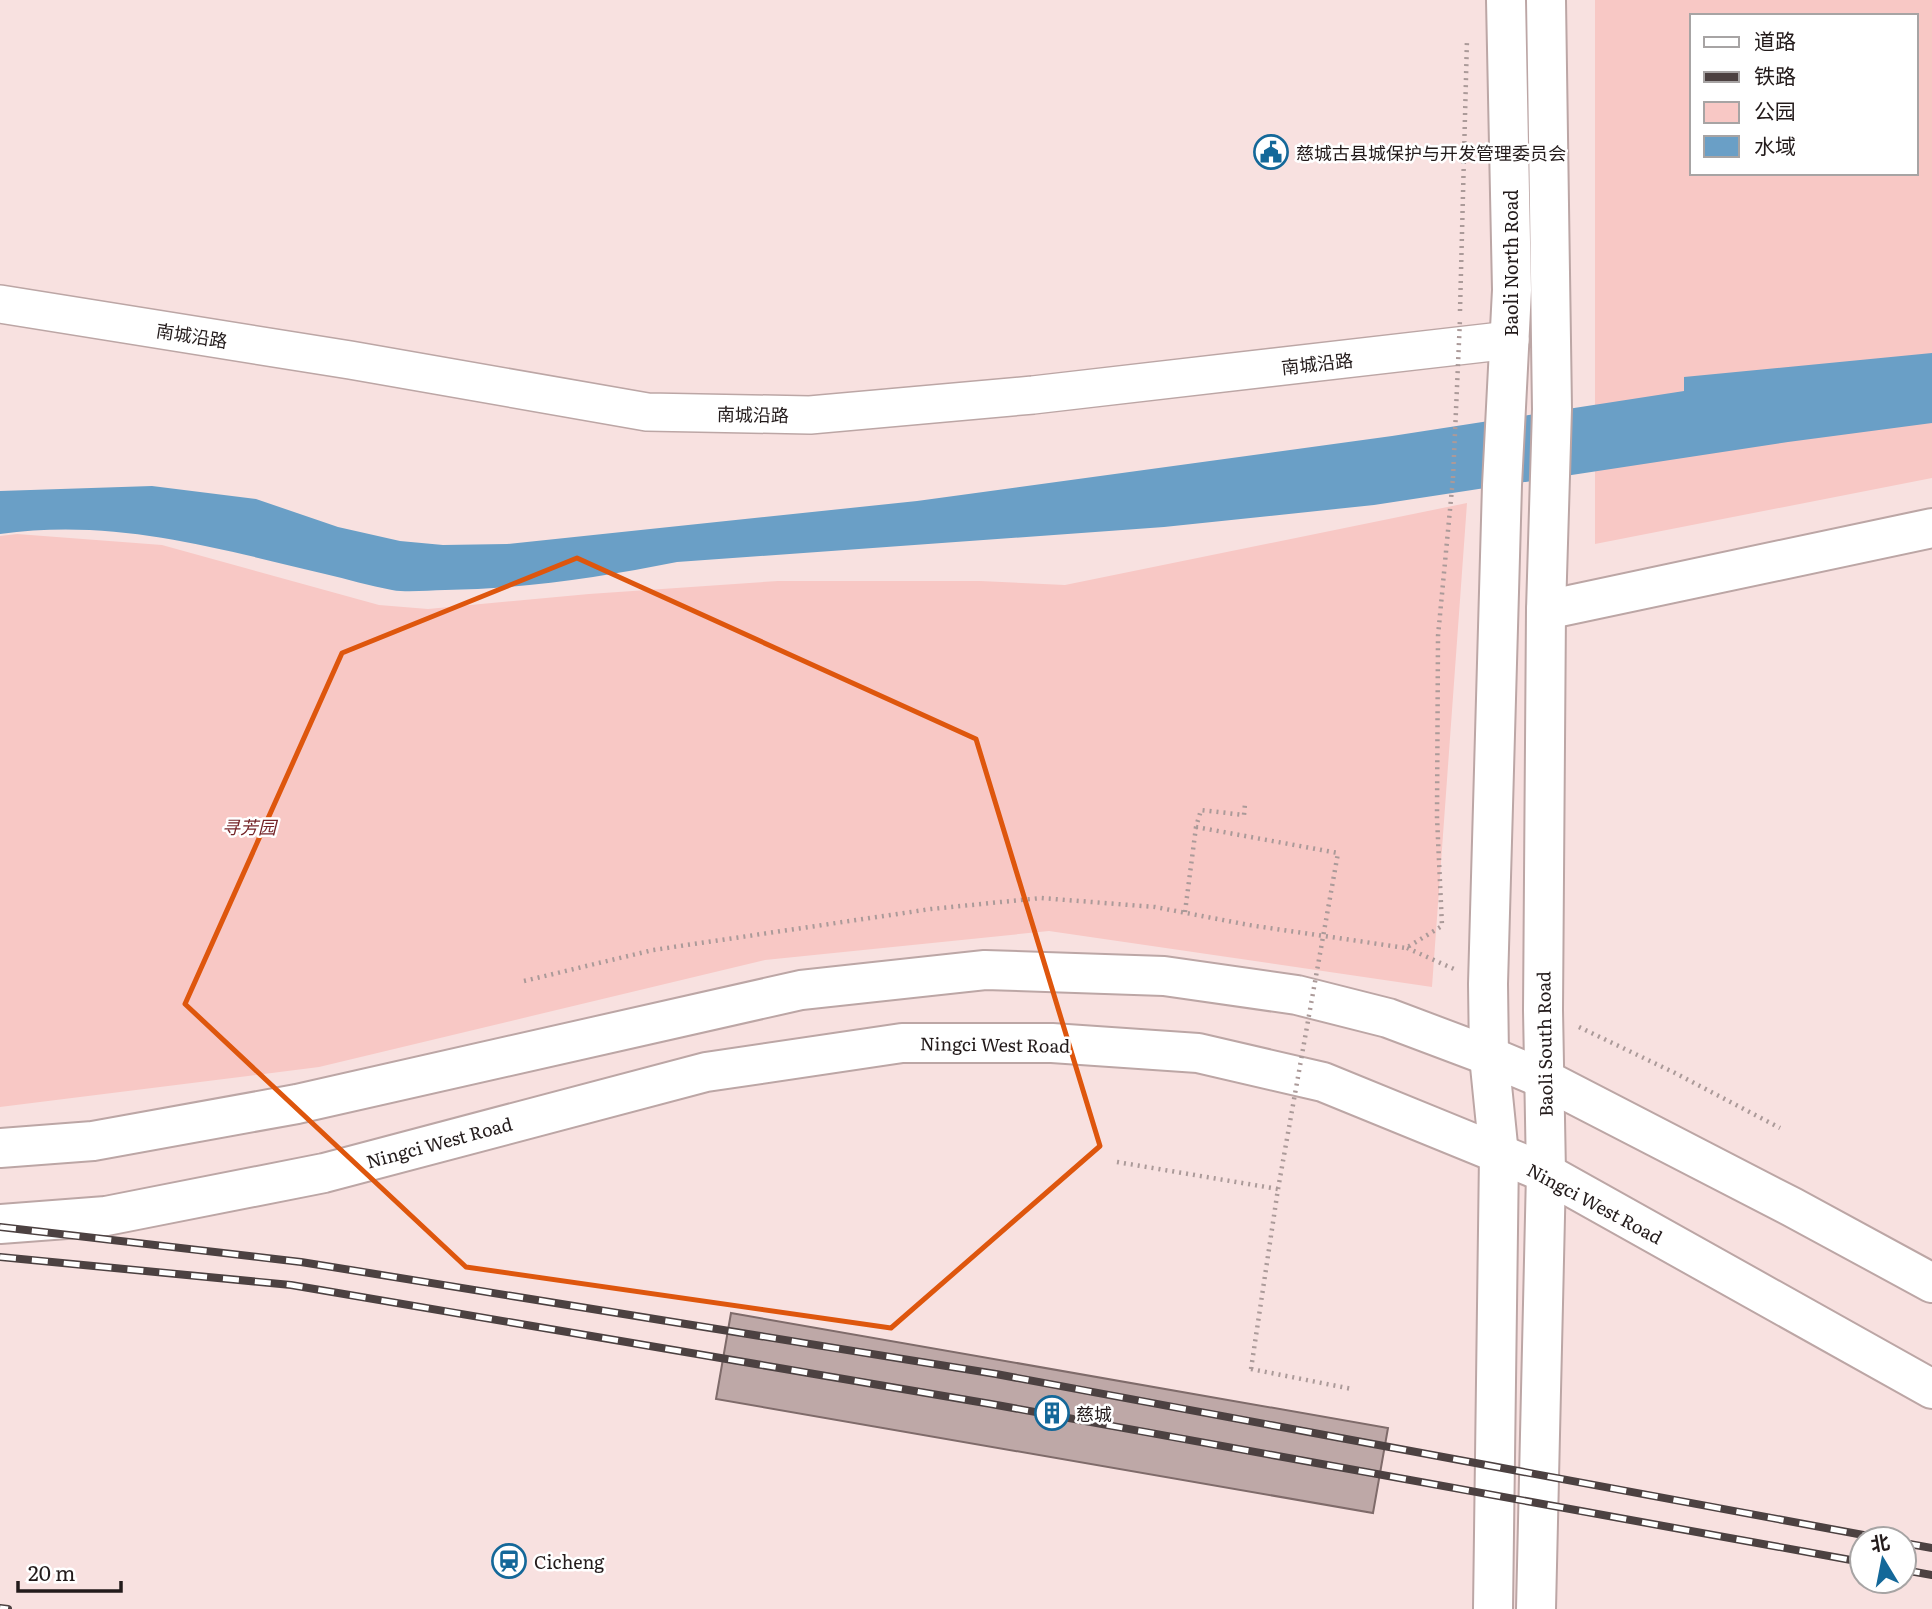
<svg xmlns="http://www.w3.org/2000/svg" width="1932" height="1609" font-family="Literata,'Noto Sans SC',serif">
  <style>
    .green { fill: #f8c8c5; fill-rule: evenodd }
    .water { fill: #6a9fc6 }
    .building { fill: #bea8a7; stroke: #7f6b6a; stroke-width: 2 }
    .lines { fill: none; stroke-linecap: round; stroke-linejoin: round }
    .minor-casing { stroke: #bca6a5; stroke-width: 40 }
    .tertiary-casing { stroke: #bca6a5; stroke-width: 42 }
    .secondary-casing { stroke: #bca6a5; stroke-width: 42 }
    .primary-casing { stroke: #bca6a5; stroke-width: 42 }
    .path { stroke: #ab9a99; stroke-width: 4.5; stroke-dasharray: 2 5; stroke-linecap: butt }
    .minor { stroke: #fff; stroke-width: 37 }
    .tertiary { stroke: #fff; stroke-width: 38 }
    .secondary { stroke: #fff; stroke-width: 38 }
    .primary { stroke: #fff; stroke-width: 38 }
    .rail-casing { stroke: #4c4141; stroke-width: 8 }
    .rail { stroke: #fff; stroke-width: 5; stroke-dasharray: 16; stroke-linecap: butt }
    .path-bridge { stroke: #ab9a99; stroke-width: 4.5; stroke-dasharray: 2 5; stroke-linecap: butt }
    .marked { fill: none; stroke: #de560d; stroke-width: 5; stroke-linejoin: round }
    .labels { text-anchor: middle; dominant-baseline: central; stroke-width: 5; stroke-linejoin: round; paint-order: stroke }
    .poi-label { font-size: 18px; fill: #231b1b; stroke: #fff; text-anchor: start }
    .street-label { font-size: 18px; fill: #231b1b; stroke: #fff }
    .park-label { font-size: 18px; font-style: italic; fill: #742528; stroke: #fff }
  </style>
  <rect width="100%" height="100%" fill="#f8e1e0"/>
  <!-- green -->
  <path class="green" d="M1595 0H1932V478L1595 544ZM1692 16H1916V173H1692Z
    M1467 503 1432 987 1049 931 765 960 319 1067 0 1107V536L17 534 162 545 379 605 428 609 589 594 778 581H980L1065 585Z"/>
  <!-- water -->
  <path class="water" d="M1932 353V423L1788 442 1374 505 1164 527 677 562C601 577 524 589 445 590 428 590 409 593 392 590 370 586 347 579 325 574 215 548 115 518 0 534V491L152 486 256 499 338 527 400 541 443 545 507 544 917 501 1392 436 1684 391V377Z"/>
  <!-- building -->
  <path class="building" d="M731 1313 1388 1428 1373 1513 716 1399Z"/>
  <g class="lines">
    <!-- minor casing -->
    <g class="minor-casing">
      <path id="minor" d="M0 304 350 360 647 412 810 415 1033 395 1510 340"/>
    </g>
    <!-- tertiary casing -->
    <g class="tertiary-casing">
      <path id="tertiary" d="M1546 610 1932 528"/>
    </g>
    <!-- secondary casing -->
    <g class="secondary-casing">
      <path id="secondary" d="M1493 1609 1499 1155 1489 1056 1488 984 1502 485 1512 290 1506 0
        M1536 1609 1546 1173 1543 1010 1546 610 1552 409 1546 0"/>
    </g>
    <!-- primary casing -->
    <g class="primary-casing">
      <path id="primary" d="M0 1148 93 1141 297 1104 801 990 985 970 1164 976 1297 995 1388 1018 1489 1056 1544 1079 1792 1207 1932 1283
        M0 1224 106 1216 324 1173 706 1072 902 1043H1052L1198 1053 1323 1082 1546 1173 1932 1389"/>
    </g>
    <!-- path -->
    <path class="path" d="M1460 311 1467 39
      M1196 827 1338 853
      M1185 912 1196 827 1201 810 1244 815 1245 804
      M1407 948 1454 969
      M524 981 653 950 931 909 1041 898 1155 907 1249 925 1406 948 1442 926 1437 817 1438 636 1453 478
      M1579 1027 1673 1072 1780 1128
      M1117 1162 1278 1189
      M1251 1369 1352 1389"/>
    <!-- minor -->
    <use href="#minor" class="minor"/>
    <!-- tertiary -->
    <use href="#tertiary" class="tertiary"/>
    <!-- secondary -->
    <use href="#secondary" class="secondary"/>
    <!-- primary -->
    <use href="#primary" class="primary"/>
    <!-- rail casing -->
    <g class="rail-casing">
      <path id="rail" d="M0 1227 301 1262 996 1374 1885 1539
        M0 1257 291 1285 991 1404 1862 1562
        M1904 1543 1932 1548
        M1904 1570 1932 1575
        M0 1608 8 1609"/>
    </g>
    <!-- rail -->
    <use href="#rail" class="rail"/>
    <!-- path-bridge -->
    <path class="path-bridge" d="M1453 478 1460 319
      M1251 1369 1278 1189 1338 853"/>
  </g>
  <!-- marked area -->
  <path class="marked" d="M577 558 976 739 1100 1146 891 1328 466 1267 185 1004 342 653Z"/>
  <!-- icons -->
  <defs>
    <g id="civic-ring" transform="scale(1.75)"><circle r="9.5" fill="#fff" stroke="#146899" stroke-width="1.5"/><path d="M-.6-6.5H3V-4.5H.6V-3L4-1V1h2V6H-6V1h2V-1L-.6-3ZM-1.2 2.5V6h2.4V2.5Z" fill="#146899"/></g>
    <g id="building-ring" transform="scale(1.75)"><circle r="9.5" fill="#fff" stroke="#146899" stroke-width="1.5"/><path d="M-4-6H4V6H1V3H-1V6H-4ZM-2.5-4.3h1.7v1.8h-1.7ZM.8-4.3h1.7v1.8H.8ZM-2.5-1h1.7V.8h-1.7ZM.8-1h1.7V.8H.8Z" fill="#146899"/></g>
    <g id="station-ring" transform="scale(1.75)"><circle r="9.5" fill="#fff" stroke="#146899" stroke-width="1.5"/><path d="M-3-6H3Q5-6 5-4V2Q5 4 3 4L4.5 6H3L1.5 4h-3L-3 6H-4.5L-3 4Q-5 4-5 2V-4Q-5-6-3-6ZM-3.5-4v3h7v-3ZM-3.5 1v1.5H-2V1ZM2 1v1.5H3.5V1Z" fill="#146899"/></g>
  </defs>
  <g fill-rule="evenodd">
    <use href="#civic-ring" x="1271" y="152"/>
    <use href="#building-ring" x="1052" y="1413"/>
    <use href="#station-ring" x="509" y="1561"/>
  </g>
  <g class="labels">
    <!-- poi labels -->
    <g class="poi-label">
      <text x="1296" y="152">慈城古县城保护与开发管理委员会</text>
      <text x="1076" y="1413">慈城</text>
      <text x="534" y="1561">Cicheng</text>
    </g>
    <!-- street labels -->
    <g class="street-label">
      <text transform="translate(1510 263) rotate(-90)">Baoli North Road</text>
      <text transform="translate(192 335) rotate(9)">南城沿路</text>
      <text transform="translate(1317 363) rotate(-6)">南城沿路</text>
      <text transform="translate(753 414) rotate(1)">南城沿路</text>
      <text transform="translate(995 1044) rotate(1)">Ningci West Road</text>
      <text transform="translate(1544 1044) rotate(-91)">Baoli South Road</text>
      <text transform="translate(439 1142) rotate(-15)">Ningci West Road</text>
      <text transform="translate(1595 1203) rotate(28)">Ningci West Road</text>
    </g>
    <!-- park labels -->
    <g class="park-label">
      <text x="249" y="826">寻芳园</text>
    </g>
  </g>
  <!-- legend -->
  <rect x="1690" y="14" width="228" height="161" fill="#ffffff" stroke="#a7a4a4" stroke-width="2"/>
  <rect x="1704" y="37" width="35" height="10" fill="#ffffff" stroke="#a7a4a4" stroke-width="2"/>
  <text x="1754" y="49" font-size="21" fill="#231b1b">道路</text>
  <rect x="1704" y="72" width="35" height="10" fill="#4c4141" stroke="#a7a4a4" stroke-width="2"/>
  <text x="1754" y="84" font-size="21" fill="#231b1b">铁路</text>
  <rect x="1704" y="102" width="35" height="21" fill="#f8c8c5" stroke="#a7a4a4" stroke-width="2"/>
  <text x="1754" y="119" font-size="21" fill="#231b1b">公园</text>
  <rect x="1704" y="136" width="35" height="21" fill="#6a9fc6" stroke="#a7a4a4" stroke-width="2"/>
  <text x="1754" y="154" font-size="21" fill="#231b1b">水域</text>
  <!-- north arrow -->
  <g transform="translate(1883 1560) rotate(350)"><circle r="33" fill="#ffffff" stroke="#a7a4a4" stroke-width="2"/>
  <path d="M0-5L12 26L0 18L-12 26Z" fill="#146899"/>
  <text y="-10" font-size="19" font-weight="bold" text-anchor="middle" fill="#231b1b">北</text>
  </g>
  <!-- scale -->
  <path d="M18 1581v10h103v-10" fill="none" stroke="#231b1b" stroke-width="3.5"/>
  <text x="28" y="1581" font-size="21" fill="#231b1b" stroke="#ffffff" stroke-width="5" paint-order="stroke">20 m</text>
</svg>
